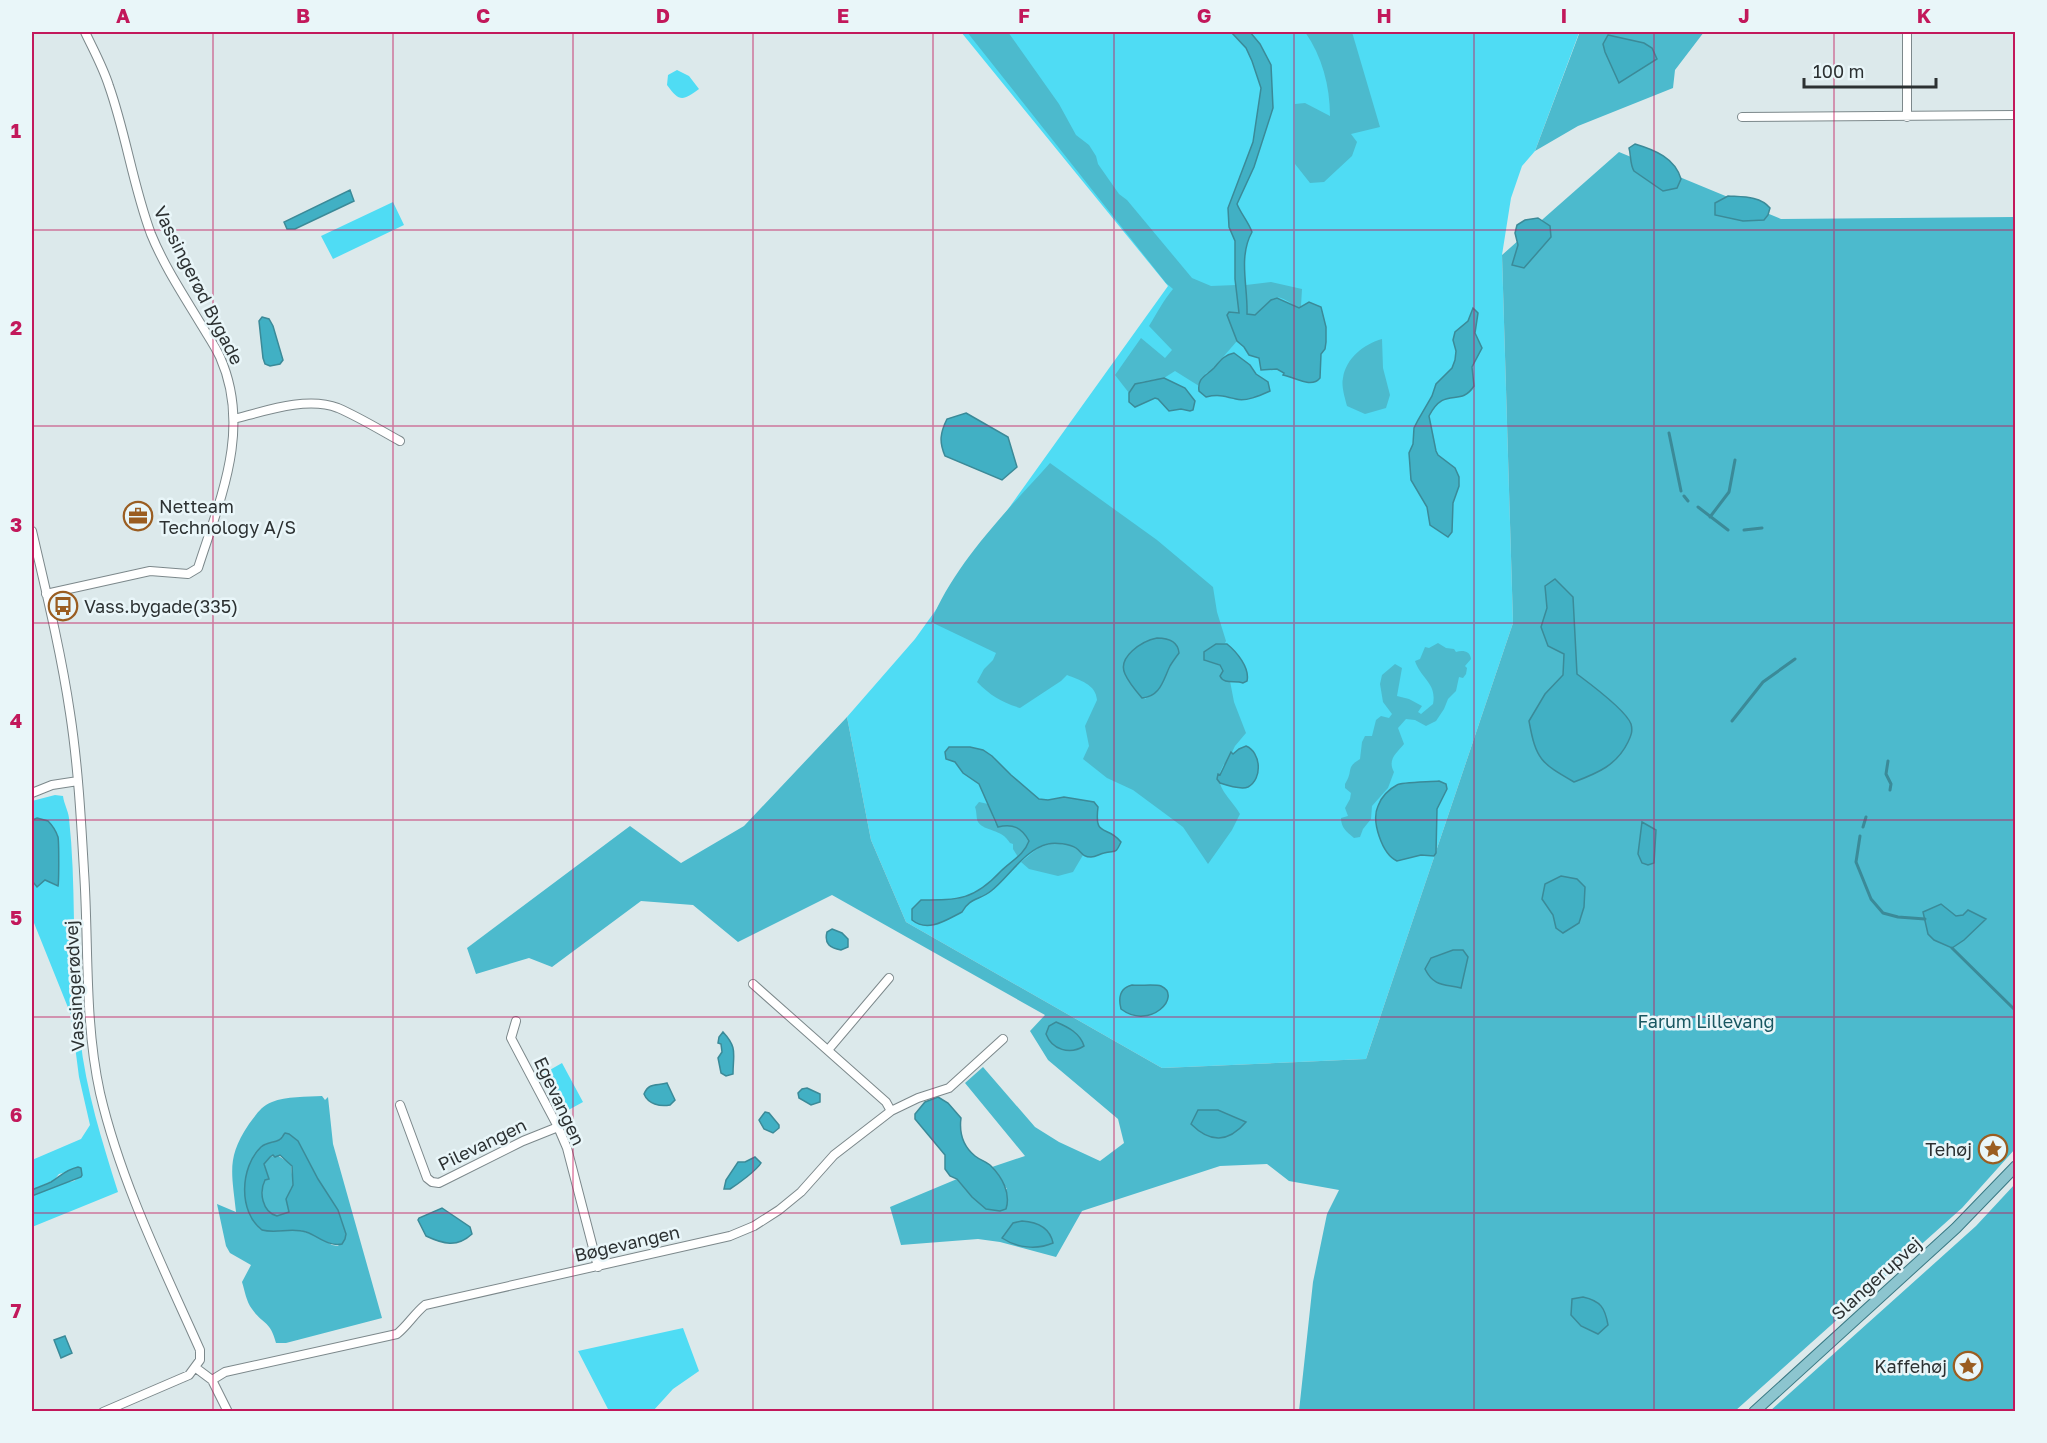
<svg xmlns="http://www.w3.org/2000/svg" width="2047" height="1443" font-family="'Golos Text',sans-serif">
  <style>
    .green { fill: #4fdcf4 }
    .forest { fill: #4cbacd; fill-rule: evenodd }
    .water { fill: #41b0c4; stroke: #3b8a98; stroke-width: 1.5; fill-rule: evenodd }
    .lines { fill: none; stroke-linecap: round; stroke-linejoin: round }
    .stream { stroke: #3b8a98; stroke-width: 3 }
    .minor-casing { stroke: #7c888b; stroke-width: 10 }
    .major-casing { stroke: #387883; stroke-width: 12 }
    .minor { stroke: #fff; stroke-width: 8 }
    .major { stroke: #8cc5cf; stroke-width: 10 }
    .grid { fill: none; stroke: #c2185b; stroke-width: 1.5; stroke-opacity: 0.55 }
    .labels { text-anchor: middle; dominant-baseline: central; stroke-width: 5; stroke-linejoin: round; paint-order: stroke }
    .street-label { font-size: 18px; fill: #2c3132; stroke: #e9f6f9 }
    .poi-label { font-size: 18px; fill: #2c3132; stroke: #e9f6f9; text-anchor: start }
    .park-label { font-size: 18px; fill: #195761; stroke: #e9f6f9 }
    .neatline { fill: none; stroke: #c2185b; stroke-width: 2 }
    .grid-label { font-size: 20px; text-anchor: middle; font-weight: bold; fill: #c2185b }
  </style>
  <rect width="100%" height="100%" fill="#dce9eb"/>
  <!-- green -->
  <path class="green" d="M961 32H1578L1579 33 1535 151 1522 166 1511 198 1502 255 1513 623 1366 1059 1162 1068 906 922 871 840 847 717 915 639 1168 286Z
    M677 70 689 76 699 89C683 101 679 102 667 85L668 75Z
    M393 202 404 225 333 259 321 236Z
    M55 795 63 796C64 804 68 810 69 818 77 891 71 965 80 1037 86 1091 102 1141 118 1192L32 1227V1196L59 1184 74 1181 82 1175 81 1168 59 1174 54 1180 32 1190V1160L81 1139 90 1125 79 1077 71 1015 32 918V877L33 882H42L45 880 57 886C59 882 59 843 58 837 57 831 52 826 48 821L36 818 32 820V801Z
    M562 1063 583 1102 563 1113 541 1075Z
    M683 1328 699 1371 673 1389 653 1411H609L578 1351Z"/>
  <!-- forest -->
  <path class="forest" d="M967 32H1008L1059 104 1076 135 1089 145 1096 156 1098 164 1119 194 1127 200 1192 278 1211 286 1236 285 1239 313 1234 312 1227 315 1237 341 1211 371 1206 373 1199 386 1175 371 1164 378 1140 382 1129 393 1115 375 1141 338 1165 358 1172 350 1149 326C1157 313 1163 301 1173 289L1166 283Z
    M1305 32H1352L1380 127 1351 134 1357 142 1352 156 1324 182 1310 183 1295 164V104L1305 103 1330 116C1330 86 1322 56 1305 32Z
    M1578 32H1704L1675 70 1673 88 1578 126 1535 151 1579 34Z
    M1619 152 1781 219 2015 217V1149L1962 1208 1735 1411H1299L1313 1282 1327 1214 1339 1190 1289 1181 1267 1164 1220 1166 1082 1211 1056 1257 1000 1242 978 1239 901 1245 890 1207 957 1179 972 1197 1007 1189 992 1167 1025 1156 965 1083 983 1067 1035 1127 1059 1142 1100 1161 1124 1143 1118 1119 1048 1060 1030 1031 1045 1015 832 895 738 942 693 905 641 901 552 967 529 958 476 974 467 948 630 826 681 863 744 826 847 717 871 840 906 922 1162 1068 1366 1059 1513 623 1502 255Z
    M1271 282 1302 289 1301 306 1300 308C1293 306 1288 300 1281 298 1270 295 1263 309 1255 315L1247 314 1246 285Z
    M1382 339 1383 368 1390 395 1386 408 1365 414 1347 406C1345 398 1341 386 1343 378 1346 358 1364 344 1382 339Z
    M1050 463 1157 540 1213 587 1217 612 1226 641 1225 643 1216 644 1205 661 1219 664 1227 682 1230 681 1234 702 1246 733 1235 746 1226 765 1224 764C1211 786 1229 795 1240 814L1232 830 1208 864 1183 827 1133 790 1107 778 1083 759 1089 746 1085 726 1097 700C1096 684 1079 680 1067 675L1061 681 1020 708C1001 702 991 696 977 682L984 669 993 660 996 653 931 622C955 562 1008 510 1050 463ZM1165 639 1174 642 1179 653 1171 665 1159 690 1145 699 1124 664 1133 650Z
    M1438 643 1446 648 1454 649 1456 652C1463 650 1470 651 1471 659L1465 666 1467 668 1466 674 1463 678 1459 677 1456 691 1448 699 1444 709 1436 721 1426 726 1415 720 1406 719 1398 728 1404 744C1397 753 1387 759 1394 772L1388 788 1372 806 1371 819 1363 829 1360 837 1354 838C1347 832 1341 828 1341 818L1348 816 1345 808 1350 799 1351 793 1345 788V784C1354 770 1345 768 1360 759L1362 742 1365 736H1372L1376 720 1381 716 1389 718 1392 714 1383 702 1380 684 1382 675 1395 664 1402 668 1397 696 1409 699 1422 706 1418 712 1421 714 1433 704C1437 683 1421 679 1415 661L1420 659 1425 647 1429 648Z
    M979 802 988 804 995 823 1000 827C1013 821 1020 829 1029 839L1026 848 1018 857 1013 849V844L1010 843C1001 828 985 832 978 822 976 818 977 812 975 807Z
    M1053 843 1075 846 1083 855 1073 872 1058 876 1029 869 1021 862 1038 848Z
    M322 1096 325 1100 328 1097 333 1144 382 1318 286 1343H276C270 1320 263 1325 252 1309 246 1301 245 1291 242 1282L251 1265 230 1253 226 1246 217 1204 236 1212C232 1173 226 1158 249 1124 256 1115 261 1106 272 1102 286 1096 307 1097 322 1096ZM289 1134 298 1141 318 1179 338 1210 346 1235 338 1246 332 1245 317 1236 299 1230 267 1231 259 1228 254 1222 246 1203V1177L250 1164 265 1144 280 1140 282 1136Z
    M277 1155 291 1164 293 1185C287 1193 287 1202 289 1212 284 1213 278 1217 274 1216 261 1213 260 1189 265 1180L269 1179 264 1164 270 1157Z
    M2015 1184V1411H1770L1976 1226Z"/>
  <!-- water -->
  <path class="water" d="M1231 32H1250L1260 44 1271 65 1273 108 1254 167 1237 204C1241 214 1248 221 1252 232 1238 257 1248 286 1247 314L1255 315 1271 300 1277 298 1299 308 1309 302 1321 307 1326 327V342L1325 349 1321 354 1320 378C1311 389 1295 377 1283 375L1284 373 1277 369 1261 370 1259 358 1249 355 1244 347 1237 341 1227 315 1229 312 1239 313 1235 279V241L1229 227 1228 208 1253 142 1261 88 1252 61 1246 48Z
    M1608 35 1644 43 1652 48 1657 59 1619 83 1605 52 1603 44Z
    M1635 144C1655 150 1675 158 1681 179L1677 188 1663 191 1634 171C1630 165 1631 155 1629 148Z
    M350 190 354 201 295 229H287L284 222Z
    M1728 196C1743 197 1760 196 1770 208L1768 215 1764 220 1743 221 1715 215V203Z
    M1538 218 1550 226 1551 237 1524 268 1512 265 1518 245 1515 233 1517 225 1525 220Z
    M1473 308 1478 313 1475 333 1482 348 1472 367 1474 386C1460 408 1445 385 1429 416L1436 451 1438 455 1455 468 1459 477V486L1453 503 1452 532 1448 537 1430 525 1427 507 1411 480 1409 453 1413 444 1414 428 1418 420 1432 396 1436 384 1452 368 1455 360 1456 351 1453 340 1455 332 1468 321Z
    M262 317 269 319 273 326 283 360 280 364 270 366 265 364 263 358 259 321Z
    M1234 353 1250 365 1256 374 1268 382 1270 391C1261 395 1246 402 1236 399 1224 396 1218 394 1206 397L1199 391C1197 378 1206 376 1214 368 1220 361 1224 355 1234 353Z
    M1164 378 1185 388 1195 401 1193 410 1190 411 1181 409 1169 411 1158 399 1155 398 1135 407 1129 402V393L1135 384Z
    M966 413 1008 437 1017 467 1002 480 945 456C939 442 940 433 947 419Z
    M1555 579 1573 597 1577 674C1589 683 1626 710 1631 724 1633 731 1631 736 1628 742 1617 765 1598 773 1574 782 1541 763 1536 760 1529 721L1545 694 1563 675 1564 654 1548 646 1541 627 1547 608 1545 586Z
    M1157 638C1168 638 1178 641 1179 653 1176 657 1173 661 1170 666 1163 680 1161 696 1142 698 1136 691 1129 683 1125 674 1117 657 1142 641 1157 638Z
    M1216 644H1227C1237 652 1250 668 1247 681L1243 683C1235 680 1224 685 1220 676L1223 671 1220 665 1204 660V652Z
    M1246 746C1261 752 1263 779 1248 787 1241 790 1226 785 1220 783L1217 779 1218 774 1220 775 1231 752 1233 754 1239 749Z
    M949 747H970L983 750 992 756 1011 775 1039 799 1048 800 1064 797 1094 802 1098 807C1094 839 1107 824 1121 842 1115 855 1116 850 1104 853 1099 854 1096 857 1091 857 1082 857 1082 852 1076 848 1070 844 1055 842 1048 844 1025 849 1009 877 991 891 980 900 969 898 962 912 946 920 928 933 912 920V909L921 900C959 900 974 900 1001 871 1011 861 1024 855 1029 841 1022 828 1013 823 998 827L979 784 963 773 955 762 946 759 945 752Z
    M1439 781 1446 784 1447 789 1437 809 1436 853 1434 856 1421 855 1397 861C1382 854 1371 821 1378 806 1381 797 1389 789 1397 785 1401 782 1431 782 1439 781Z
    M37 818 48 821C53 826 56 831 58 837 59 842 59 882 58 886L45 880 37 887 33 882 32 820Z
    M1642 822 1656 830 1654 863 1648 865 1642 863 1638 854Z
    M1561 876 1577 879 1585 887 1584 907 1579 923 1563 933 1556 928 1553 915 1542 899 1545 884Z
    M1941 904 1956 916 1963 915 1968 910 1986 919 1964 940 1952 948 1934 940 1928 934 1923 912Z
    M832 929 842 933 848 939V947L841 950C830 948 824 944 827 932Z
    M1453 950H1463L1468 957 1461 988C1444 984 1434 987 1425 969L1431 958Z
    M1132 985C1139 986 1156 984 1161 986 1183 996 1150 1031 1121 1009 1118 997 1120 988 1132 985Z
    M1056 1022C1068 1027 1080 1033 1084 1046 1070 1055 1052 1050 1046 1034L1049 1026Z
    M723 1032C738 1048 733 1054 733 1074L726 1076 721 1073 718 1058 722 1052 721 1044 718 1043 719 1037Z
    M667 1083 675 1100 670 1105C660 1107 648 1104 644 1094 649 1082 657 1086 667 1083Z
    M807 1088 820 1094V1102L811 1105 799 1098 798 1093 802 1089Z
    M938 1097 948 1103 961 1118C959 1133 963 1146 975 1156 980 1160 987 1162 991 1166 1002 1177 1011 1193 1006 1209L1000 1211 986 1209 972 1197 957 1179 950 1176 945 1169V1155L915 1119V1114L925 1102Z
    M1198 1110H1218L1246 1122C1228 1143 1210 1143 1191 1124Z
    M765 1112 769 1113 779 1125V1128L773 1133 764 1129 759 1120Z
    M285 1133 289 1134 298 1141 318 1179 338 1210 346 1234 345 1239 342 1244C329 1247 318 1236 306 1232 291 1227 277 1234 262 1230 238 1212 240 1167 261 1147 267 1142 273 1143 279 1140 282 1139 283 1135 285 1133ZM273 1155 275 1157 280 1155 292 1166 293 1185 286 1199 289 1212 277 1216C262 1212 259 1192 265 1180L269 1179 264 1164 270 1157Z
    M755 1157 761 1163C757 1170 738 1184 730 1189H724L726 1180 738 1162H745Z
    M78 1167 81 1168 82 1175 81 1177 32 1196V1190C38 1187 45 1185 51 1182 61 1176 65 1170 78 1167Z
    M442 1208 470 1227 472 1234C457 1248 443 1244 426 1236L418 1220 419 1218Z
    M1022 1221C1037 1222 1050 1228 1053 1243 1037 1250 1017 1248 1002 1238L1013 1223Z
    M1583 1297C1601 1301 1605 1308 1608 1325L1598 1334 1581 1326 1571 1315 1572 1299Z
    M65 1336 72 1353 61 1358 54 1340Z"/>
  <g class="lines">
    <!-- stream -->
    <path class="stream" d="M1669 433 1681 491
      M1684 496 1688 501
      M1698 507 1728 530
      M1710 517 1729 492 1735 460
      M1744 530 1762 528
      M1732 721 1763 682 1795 659
      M1888 761 1886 774 1891 784 1890 790
      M1863 827 1866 817
      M1860 836 1856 862 1871 899 1883 913 1898 917 1925 919
      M1952 948 2016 1011"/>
    <!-- minor casing -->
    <g class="minor-casing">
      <path id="minor" d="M1907 32V117
        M1742 117 2016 115
        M234 419C265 411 307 396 338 408 359 417 380 430 400 441
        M32 531C46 591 61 652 70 713 78 765 81 819 84 871 89 945 84 1020 100 1093 121 1183 163 1267 200 1350V1360L189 1375 103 1412
        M46 594 150 571 188 574 198 568C220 499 252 429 220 357 215 346 208 336 202 326 184 296 164 266 151 234 133 186 126 134 109 86 103 67 93 49 85 32
        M32 793 52 785 78 781
        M753 984 886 1102 891 1111
        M516 1021 511 1038 558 1127 567 1148 598 1267
        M828 1050 889 978
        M400 1105 427 1178 432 1182 439 1183 523 1141 558 1127
        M196 1368 212 1380 228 1412
        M212 1380 225 1372 397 1334C408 1325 414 1314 425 1305L730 1236 754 1226 779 1210 801 1192 834 1155 891 1111 918 1098 949 1088 1003 1039"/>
    </g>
    <!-- major casing -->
    <g class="major-casing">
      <path id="major" d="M1754 1412 1956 1228 2016 1166"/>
    </g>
    <!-- minor -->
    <use href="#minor" class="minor"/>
    <!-- major -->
    <use href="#major" class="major"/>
  </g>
  <!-- grid -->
  <path class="grid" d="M213 32V1412M393 32V1412M573 32V1412M753 32V1412M933 32V1412M1114 32V1412M1294 32V1412M1474 32V1412M1654 32V1412M1834 32V1412M32 230H2016M32 426H2016M32 623H2016M32 820H2016M32 1017H2016M32 1213H2016"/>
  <!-- icons -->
  <defs>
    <g id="office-ring" transform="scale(1.5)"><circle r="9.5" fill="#e9f6f9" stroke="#9a5d21" stroke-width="1.5"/><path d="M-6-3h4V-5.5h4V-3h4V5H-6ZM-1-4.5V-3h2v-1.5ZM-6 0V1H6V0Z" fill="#9a5d21"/></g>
    <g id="bus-ring" transform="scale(1.5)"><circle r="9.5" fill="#e9f6f9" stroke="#9a5d21" stroke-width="1.5"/><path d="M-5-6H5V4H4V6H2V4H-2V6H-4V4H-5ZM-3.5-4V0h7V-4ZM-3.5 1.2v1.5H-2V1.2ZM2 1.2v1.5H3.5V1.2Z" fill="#9a5d21"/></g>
    <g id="sight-ring" transform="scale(1.5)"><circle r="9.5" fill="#e9f6f9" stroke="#9a5d21" stroke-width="1.5"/><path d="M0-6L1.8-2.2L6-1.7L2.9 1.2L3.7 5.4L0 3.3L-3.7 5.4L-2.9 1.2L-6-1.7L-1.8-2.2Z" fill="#9a5d21"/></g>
  </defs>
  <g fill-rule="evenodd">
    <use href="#office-ring" x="138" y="516"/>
    <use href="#bus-ring" x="63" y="606"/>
    <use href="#sight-ring" x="1993" y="1149"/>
    <use href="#sight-ring" x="1968" y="1366"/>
  </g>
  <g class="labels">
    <!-- street labels -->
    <g class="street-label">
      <text transform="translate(199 285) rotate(63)">Vassingerød Bygade</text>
      <text transform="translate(74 986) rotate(-93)">Vassingerødvej</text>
      <text transform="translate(560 1101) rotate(65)">Egevangen</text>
      <text transform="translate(482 1144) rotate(-26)">Pilevangen</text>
      <text transform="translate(627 1243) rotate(-13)">Bøgevangen</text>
      <text transform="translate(1876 1278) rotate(-42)">Slangerupvej</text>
    </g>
    <!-- poi labels -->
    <g class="poi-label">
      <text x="159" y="506">Netteam<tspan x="159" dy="21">Technology A/S</tspan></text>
      <text x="84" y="606">Vass.bygade(335)</text>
      <text x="1972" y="1149" text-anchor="end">Tehøj</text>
      <text x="1947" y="1366" text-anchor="end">Kaffehøj</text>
    </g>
    <!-- park labels -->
    <g class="park-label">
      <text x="1706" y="1021">Farum Lillevang</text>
    </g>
  </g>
  <!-- border -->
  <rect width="2047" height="1443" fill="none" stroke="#e9f6f9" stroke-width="66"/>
  <!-- scale -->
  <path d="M1804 78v9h132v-9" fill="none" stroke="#2c3132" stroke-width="3"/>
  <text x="1813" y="78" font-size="18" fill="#2c3132" stroke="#e9f6f9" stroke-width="4.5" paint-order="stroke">100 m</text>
  <rect x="33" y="33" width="1981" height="1377" class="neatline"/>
  <g class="grid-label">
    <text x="123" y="23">A</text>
    <text x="303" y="23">B</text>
    <text x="483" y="23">C</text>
    <text x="663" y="23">D</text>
    <text x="843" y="23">E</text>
    <text x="1024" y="23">F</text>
    <text x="1204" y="23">G</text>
    <text x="1384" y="23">H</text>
    <text x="1564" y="23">I</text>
    <text x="1744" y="23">J</text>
    <text x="1924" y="23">K</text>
    <text x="16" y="138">1</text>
    <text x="16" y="335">2</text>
    <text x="16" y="532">3</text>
    <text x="16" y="728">4</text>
    <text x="16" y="925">5</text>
    <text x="16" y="1122">6</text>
    <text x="16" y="1318">7</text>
  </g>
</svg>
